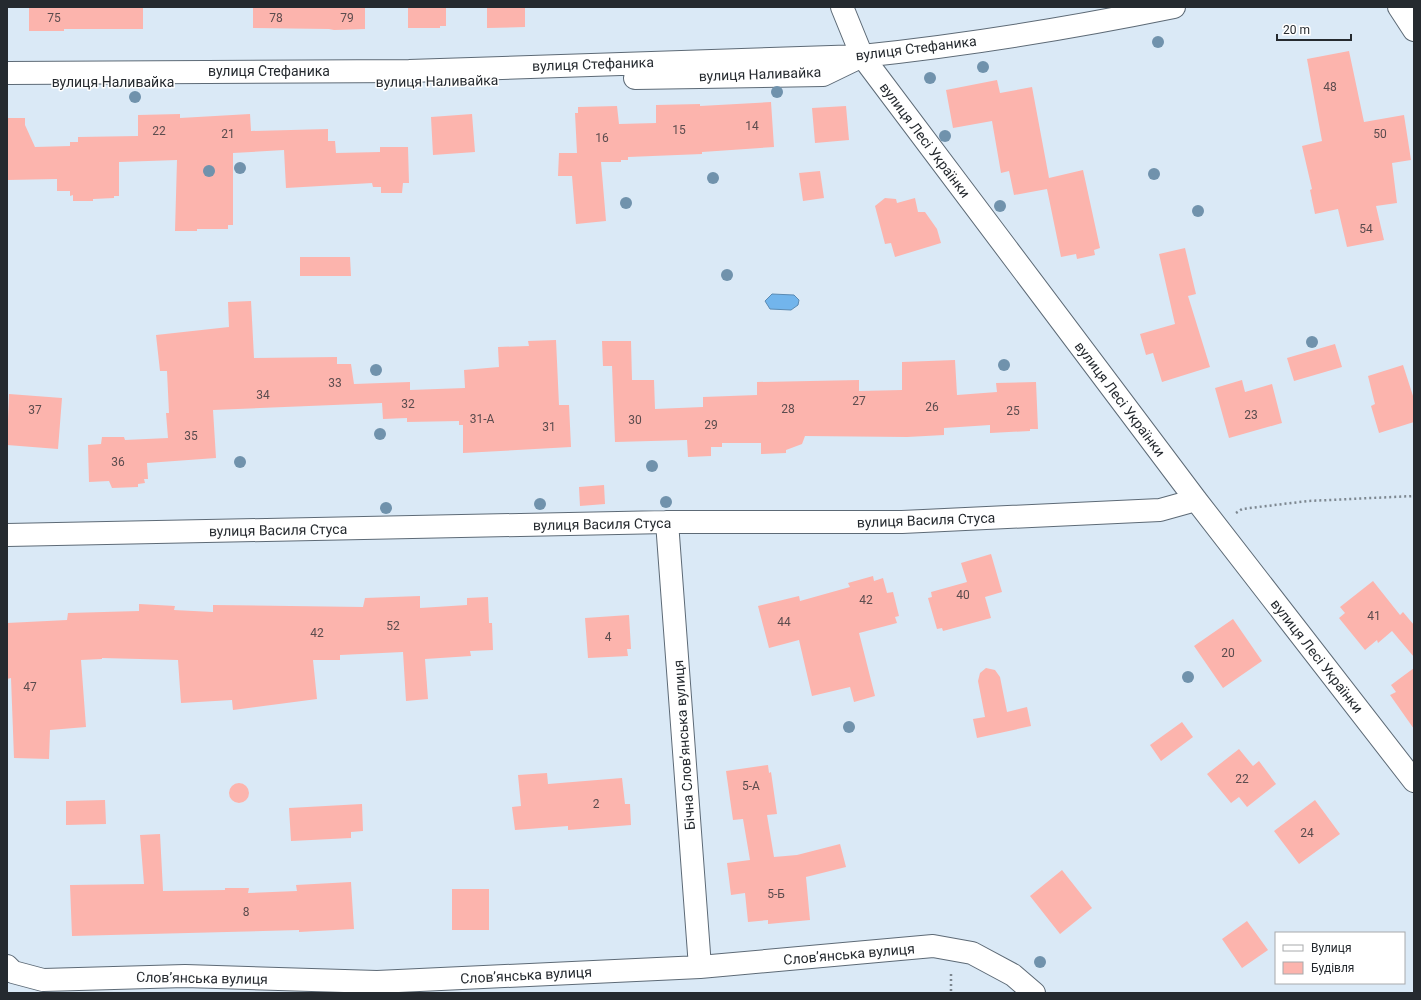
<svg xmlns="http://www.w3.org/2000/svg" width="1421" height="1000" font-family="Roboto,sans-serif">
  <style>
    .water { fill: #72b5ec; stroke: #5b8bb3 }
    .building { fill: #fcb4ad }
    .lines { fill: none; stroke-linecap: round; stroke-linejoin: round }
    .minor-casing { stroke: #5d6a76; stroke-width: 24 }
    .path { stroke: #7d8790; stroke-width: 2.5; stroke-dasharray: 2 3; stroke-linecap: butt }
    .minor { stroke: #fff; stroke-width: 22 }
    .tree { fill: #7092ac }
    .labels { text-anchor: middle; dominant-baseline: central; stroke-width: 3; stroke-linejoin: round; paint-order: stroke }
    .number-label { font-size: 12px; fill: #5b4c4e }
    .street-label { font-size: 14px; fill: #252a2f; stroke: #fff }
  </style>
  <rect width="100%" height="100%" fill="#dae9f6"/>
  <!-- water -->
  <path class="water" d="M772 294 794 295 799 300 798 305 791 310 770 309 765 301Z"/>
  <!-- building -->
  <path class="building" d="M29 7H143V29H64V31H29Z
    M253 7H365V29L334 30 329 29 253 28Z
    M408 7H446V26H440V28H408Z
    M487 7H525V27L487 28Z
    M1349 51 1364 122 1404 115 1411 160 1392 163 1397 203 1376 206 1384 240 1347 247 1338 209 1315 214 1310 190 1312 189 1302 146 1322 141 1307 59Z
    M997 80 1000 93 1032 87 1049 178 1083 170 1100 248 1094 250 1095 255 1077 259 1076 254 1061 257 1047 189 1014 195 1009 171 1001 173 992 121 953 128 946 90Z
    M771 102 774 147 702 152V154L628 157V160H621V162H601L606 221 576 224 572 176H558L559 153H577L575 113H578V107L617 106 619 124 656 123V105L700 104V106Z
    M846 106 849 140 815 143 812 108Z
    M180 114V118L250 114 251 131 328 129V141H335L336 153 380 152V147H408L409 183H403L402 193H381V187H373L372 183 286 188 284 150 233 153V225H228V229H197V231H175L177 160 119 162V196H114V198L93 199V201H73V195L70 196V191H57V179L7 180V118H25V125L35 147 70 146V142H78V137L138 136V115Z
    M472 114 475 152 433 155 431 117Z
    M820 171 824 198 803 201 799 173Z
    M885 198 896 199 897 203 915 198 918 212H925L937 229 941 243 895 257 891 243 885 244 875 206Z
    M1185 248 1196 294 1188 296 1210 367 1162 382 1153 353 1146 355 1140 334 1175 324 1159 254Z
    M300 257H350L351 276H300Z
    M251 301 254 358 337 357V364H351L354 384 410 382V390L465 388 464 370 499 367 498 347 529 346 528 341 556 340 559 405H569L571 447 463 453V425H459V421L407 422V418L383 419 382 403 213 410 216 458 147 463 148 479H144L145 483 138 484V487L112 488 109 481 89 482 88 445 101 444 102 437H124L125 440 168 438 166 413H169L167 371H160L156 335 229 327 228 302Z
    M602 341H631L632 380H654L655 409 703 407V397L757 395V382L859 380V391L902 390V362L955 360 957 395 997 392 996 383 1036 382 1038 429H1030V431L990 433V425L944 428V435L907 437 805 436 802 444 786 450V453L761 454V443H722V447H711V456L688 457 687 440 615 442 612 366H603Z
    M1335 344 1342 367 1294 381 1287 358Z
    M1403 365 1414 399V422L1379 433 1371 406 1375 404 1368 376Z
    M1242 380 1245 392 1272 384 1282 423 1229 438 1215 388Z
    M9 394 62 398 58 449 7 445Z
    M604 485 605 504 580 506 579 487Z
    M991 554 1002 592 985 597 991 618 943 631 942 628 937 629 928 598 932 597 931 592 967 582 961 563Z
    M873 576 874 581 883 578 887 593 893 592 899 616 895 617 897 623 859 633 875 696 854 702 850 687 812 696 799 640 769 648 758 606 799 596 800 601 850 587 848 583Z
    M1373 581 1400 615 1403 612 1414 625V657L1392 631 1378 643 1377 640 1365 650 1339 618 1345 613 1340 607Z
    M420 596V608L467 605V598L488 597 489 623H492L493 650 470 651 471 656 425 659 428 699 406 701 403 652 340 655V660H313L317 699 233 710 232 700 181 703 178 660 102 658V659L81 660 86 727 50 730 49 759 14 758 11 678 7 679V623L67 620 68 613 139 611V604L175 606 174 610 213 612V605L363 607 365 598Z
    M629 615 631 649H627L628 656 588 658 585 618Z
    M1233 619 1262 661 1223 688 1194 646Z
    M986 668 995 670 1000 677 1007 712 1027 707 1031 726 977 738 973 719 985 717 978 681 980 673Z
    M1414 668V729L1390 695 1396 692 1391 685Z
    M1182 722 1193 737 1161 761 1150 745Z
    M1239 749 1253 766 1259 761 1276 784 1247 807 1239 797 1231 803 1207 774Z
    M768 765 769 773 771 772 777 814 767 815 774 857 797 855 840 844 846 867 806 877 810 920 768 924V920L748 922 745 893 731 895 727 863 750 860 743 819 733 820 726 771Z
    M547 773 548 784 622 778 625 804H630L631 825 568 830V826L515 830 512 807 521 806 518 775Z
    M229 793a10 10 0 1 1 20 0a10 10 0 1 1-20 0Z
    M105 800 106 824 66 825V801Z
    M1315 800 1340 834 1299 864 1274 831Z
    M362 804 363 831 351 832V838L291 841 289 808Z
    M160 834 163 891 225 890V888H249L248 893 297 891 296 885 351 882 354 929 299 932V930L72 936 70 885 144 884 140 835Z
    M1062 870 1092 908 1060 934 1030 896Z
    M452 889H489V930H452Z
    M1247 921 1268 950 1242 968 1222 939Z"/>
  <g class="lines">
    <!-- minor casing -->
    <g class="minor-casing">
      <path id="minor" d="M842 7 862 56 1196 500 1414 781
        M1399 7 1414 30
        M7 73 409 71 862 56C967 45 1071 28 1174 7
        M635 78 823 75 856 59
        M667 522 700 967
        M7 535 667 522H902L1160 510 1196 500
        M7 966 13 972 43 980 185 976 377 982 700 967 933 946 972 953 1013 975 1034 993"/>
    </g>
    <!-- path -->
    <path class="path" d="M1236 513 1242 509 1308 501 1414 496
      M951 974V993"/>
    <!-- minor -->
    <use href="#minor" class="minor"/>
  </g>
  <!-- trees -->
  <g class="tree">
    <circle cx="1158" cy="42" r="6"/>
    <circle cx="983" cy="67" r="6"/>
    <circle cx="930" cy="78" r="6"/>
    <circle cx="777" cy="92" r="6"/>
    <circle cx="135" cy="97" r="6"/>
    <circle cx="945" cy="136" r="6"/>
    <circle cx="240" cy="168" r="6"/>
    <circle cx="209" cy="171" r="6"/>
    <circle cx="1154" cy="174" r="6"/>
    <circle cx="713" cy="178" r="6"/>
    <circle cx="626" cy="203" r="6"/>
    <circle cx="1000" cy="206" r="6"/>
    <circle cx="1198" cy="211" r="6"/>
    <circle cx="727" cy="275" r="6"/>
    <circle cx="1312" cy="342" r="6"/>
    <circle cx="1004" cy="365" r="6"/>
    <circle cx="376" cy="370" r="6"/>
    <circle cx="380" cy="434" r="6"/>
    <circle cx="240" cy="462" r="6"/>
    <circle cx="652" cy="466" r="6"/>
    <circle cx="666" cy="502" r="6"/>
    <circle cx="540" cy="504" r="6"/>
    <circle cx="386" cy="508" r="6"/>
    <circle cx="1188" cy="677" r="6"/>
    <circle cx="849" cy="727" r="6"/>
    <circle cx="1040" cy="962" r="6"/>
  </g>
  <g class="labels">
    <!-- number labels -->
    <g class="number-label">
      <text x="54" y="18">75</text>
      <text x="276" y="18">78</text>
      <text x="347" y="18">79</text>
      <text x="1330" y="87">48</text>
      <text x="752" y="126">14</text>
      <text x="679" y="130">15</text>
      <text x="159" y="131">22</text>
      <text x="228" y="134">21</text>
      <text x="1380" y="134">50</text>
      <text x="602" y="138">16</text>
      <text x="1366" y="229">54</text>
      <text x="335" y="383">33</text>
      <text x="263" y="395">34</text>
      <text x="859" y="401">27</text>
      <text x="408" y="404">32</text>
      <text x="932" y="407">26</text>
      <text x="788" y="409">28</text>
      <text x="35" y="410">37</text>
      <text x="1013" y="411">25</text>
      <text x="1251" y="415">23</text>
      <text x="482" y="419">31-А</text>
      <text x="635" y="420">30</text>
      <text x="711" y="425">29</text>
      <text x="549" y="427">31</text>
      <text x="191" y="436">35</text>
      <text x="118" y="462">36</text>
      <text x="963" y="595">40</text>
      <text x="866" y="600">42</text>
      <text x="1374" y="616">41</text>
      <text x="784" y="622">44</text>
      <text x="393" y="626">52</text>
      <text x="317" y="633">42</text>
      <text x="608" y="637">4</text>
      <text x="1228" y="653">20</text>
      <text x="30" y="687">47</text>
      <text x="1242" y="779">22</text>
      <text x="751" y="786">5-А</text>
      <text x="596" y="804">2</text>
      <text x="1307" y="833">24</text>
      <text x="776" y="894">5-Б</text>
      <text x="246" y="912">8</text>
    </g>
    <!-- street labels -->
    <g class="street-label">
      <text transform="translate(916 48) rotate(-7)">вулиця Стефаника</text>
      <text transform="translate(593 64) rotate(-2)">вулиця Стефаника</text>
      <text x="269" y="71">вулиця Стефаника</text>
      <text transform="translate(760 74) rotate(-2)">вулиця Наливайка</text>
      <text transform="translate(437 81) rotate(-1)">вулиця Наливайка</text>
      <text x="113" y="82">вулиця Наливайка</text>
      <text transform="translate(925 140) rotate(53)">вулиця Лесі Українки</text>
      <text transform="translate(1120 399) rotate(53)">вулиця Лесі Українки</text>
      <text transform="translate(926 520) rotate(-2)">вулиця Василя Стуса</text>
      <text transform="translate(602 524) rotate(-1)">вулиця Василя Стуса</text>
      <text transform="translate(278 530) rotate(-1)">вулиця Василя Стуса</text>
      <text transform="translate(1317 656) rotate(52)">вулиця Лесі Українки</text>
      <text transform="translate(684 745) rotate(-94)">Бічна Словʼянська вулиця</text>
      <text transform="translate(849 954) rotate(-5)">Словʼянська вулиця</text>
      <text transform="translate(526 975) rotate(-3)">Словʼянська вулиця</text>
      <text transform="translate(202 978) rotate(1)">Словʼянська вулиця</text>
    </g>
  </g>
  <!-- border -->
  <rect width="1421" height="1000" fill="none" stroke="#252a2f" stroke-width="16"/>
  <!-- legend -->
  <rect x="1275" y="932" width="130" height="52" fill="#ffffff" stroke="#a8aaac"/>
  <rect x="1283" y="945" width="20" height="6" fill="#ffffff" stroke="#a8aaac"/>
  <text x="1311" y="952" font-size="12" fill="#252a2f">Вулиця</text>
  <rect x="1283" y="962" width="20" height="12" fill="#fcb4ad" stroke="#a8aaac"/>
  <text x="1311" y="972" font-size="12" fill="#252a2f">Будівля</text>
  <!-- scale -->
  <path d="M1277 34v6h74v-6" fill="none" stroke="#252a2f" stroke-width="2"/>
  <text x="1283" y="34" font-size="12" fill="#252a2f" stroke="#ffffff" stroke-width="3" paint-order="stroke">20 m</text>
</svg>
